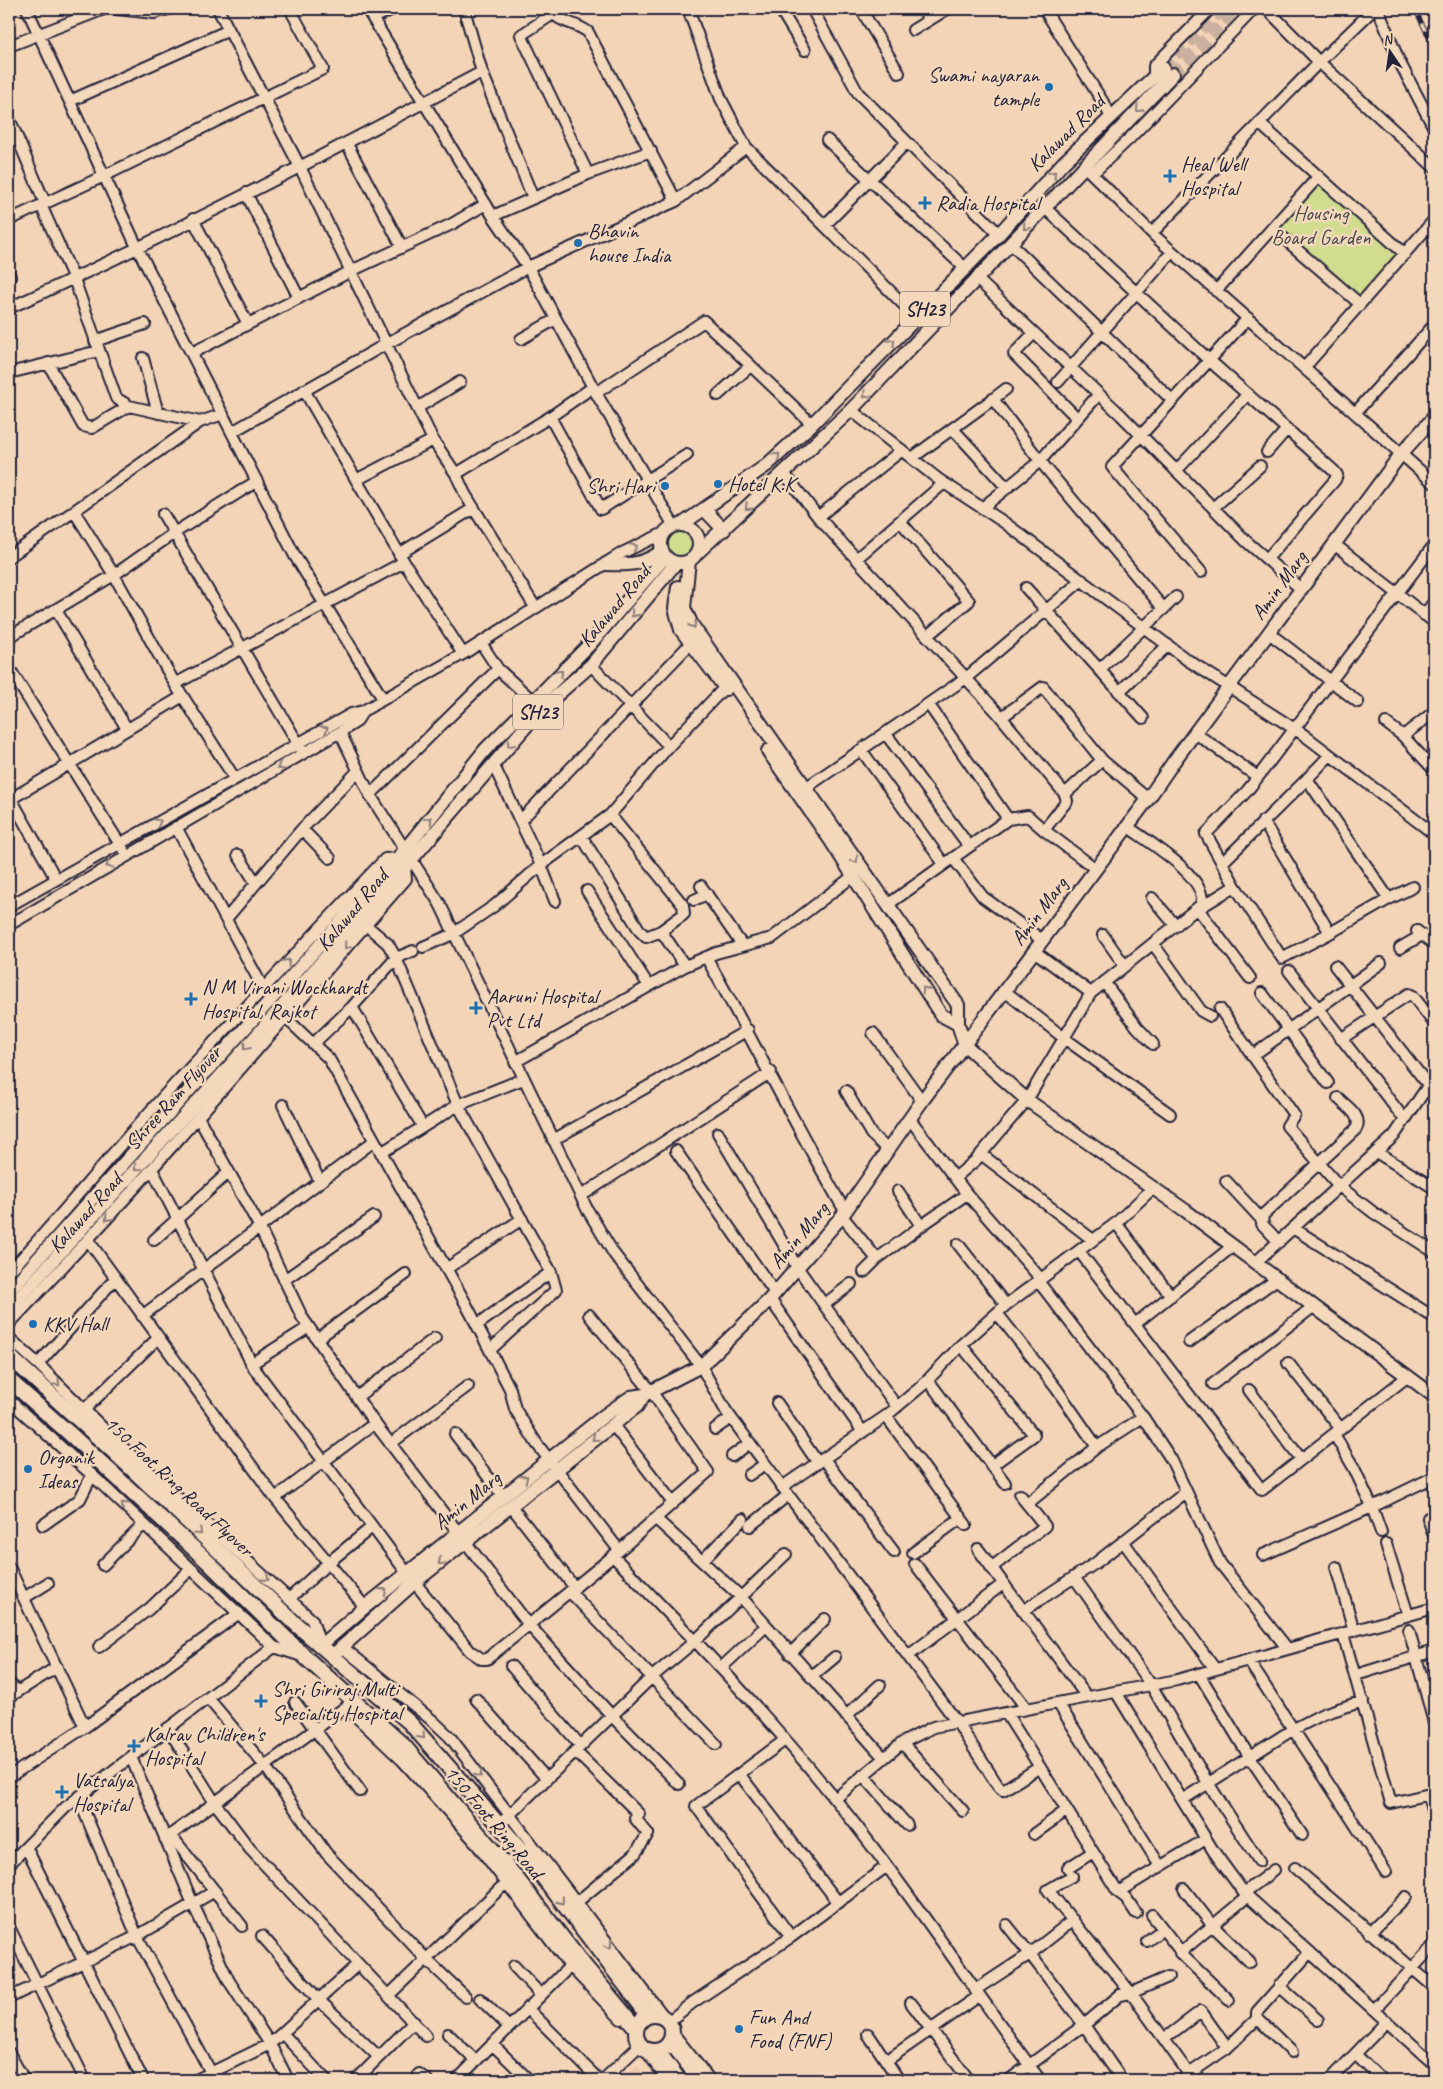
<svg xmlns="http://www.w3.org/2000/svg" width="1443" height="2089" font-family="Caveat,sans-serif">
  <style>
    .built { fill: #e7c5ab }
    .green { fill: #d1dc8f; stroke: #7a7f65 }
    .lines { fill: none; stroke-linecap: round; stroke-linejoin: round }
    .major-tunnel { stroke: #cab09e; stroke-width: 12; stroke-dasharray: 12 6; stroke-linecap: butt }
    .minor-casing { stroke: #22223b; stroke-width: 14 }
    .major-casing { stroke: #22223b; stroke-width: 16 }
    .highway-casing { stroke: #22223b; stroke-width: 18 }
    .minor { stroke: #f4d8bb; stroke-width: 10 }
    .major { stroke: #f4d8bb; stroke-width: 12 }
    .highway { stroke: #f4d8bb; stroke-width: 14 }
    .rail-casing { stroke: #22223b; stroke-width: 4.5 }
    .rail { stroke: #f4d8bb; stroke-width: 2.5; stroke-dasharray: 8; stroke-linecap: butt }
    .oneway { stroke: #8b7d7b }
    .poi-dot { fill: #1f6fb2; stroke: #f4d8bb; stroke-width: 2 }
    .labels { text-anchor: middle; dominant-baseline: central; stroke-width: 5; stroke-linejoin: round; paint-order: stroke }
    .shield { fill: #f4d8bb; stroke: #615961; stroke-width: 1 }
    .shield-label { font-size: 20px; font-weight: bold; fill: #22223b }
    .poi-label { font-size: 21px; fill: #22223b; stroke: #f4d8bb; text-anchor: start }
    .street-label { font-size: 21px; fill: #22223b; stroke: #f4d8bb }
    .park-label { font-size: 21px; fill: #45474c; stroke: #f4d8bb }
  </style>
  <rect width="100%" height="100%" fill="#f4d4b7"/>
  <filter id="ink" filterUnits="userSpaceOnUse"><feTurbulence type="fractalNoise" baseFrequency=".02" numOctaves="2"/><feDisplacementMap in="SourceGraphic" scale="10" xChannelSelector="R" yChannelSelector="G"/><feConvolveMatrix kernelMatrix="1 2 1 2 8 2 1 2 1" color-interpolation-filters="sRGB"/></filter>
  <g filter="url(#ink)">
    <!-- built -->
    <path class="built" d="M637 2066 648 2080H622Z"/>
    <!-- green -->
    <path class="green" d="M1318 177 1405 254 1360 304 1272 228Z
      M690 529 697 537C695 550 683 561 669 556 658 542 675 529 690 529Z"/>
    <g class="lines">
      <!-- major-tunnel -->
      <path class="major-tunnel" d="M1163 68 1222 9
        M1173 74 1236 9"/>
      <!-- minor casing -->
      <g class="minor-casing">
        <path id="minor" d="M27 9 137 247 295 556 383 699
          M117 9 154 13 168 9
          M218 9 300 167 433 440 456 474 550 417 593 387
          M367 9 493 216 528 267 596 393 674 526
          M464 9 482 72
          M549 9C559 23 575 22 588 32L676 201
          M688 9 721 99 746 147 916 317
          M780 9 805 50
          M812 9 858 93 999 234
          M861 9 899 73
          M923 9 929 20
          M1044 9 1106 107 1110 116
          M1267 9 1319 62 1434 167
          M1378 9 1399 61 1434 128
          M553 14 521 35 588 174
          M373 18 393 9
          M913 30 947 9
          M9 46 104 9
          M1154 76V66L1210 9
          M70 101 229 30
          M9 118 45 203
          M1259 123 1405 254
          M827 140 965 268
          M347 144 402 247
          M1084 166 1158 239 1434 483
          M1092 174 1131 137 1254 9
          M246 193 299 298
          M41 205 74 279 116 398 129 406 200 422 223 414
          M1044 207 1209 360 1334 471 1337 475 1335 480 1267 559
          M493 216 588 174 651 151
          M193 219 248 324
          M9 220 104 176 323 69 290 9
          M825 225 906 143
          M1272 228 1360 304
          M1152 233 1319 62 1374 9
          M1011 244 1172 400
          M9 274 10 277
          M977 279 1121 415 1247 542 1301 589
          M1216 291 1318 177
          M9 308C169 236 326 154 482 72L533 198
          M1034 333 1014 354 1077 418
          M521 339 556 319
          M95 341 145 324
          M192 353 351 271 452 224 486 204
          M143 358 158 413
          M48 363 83 426 92 428 129 406
          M1304 368 1434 220
          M9 373 99 351
          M1058 382 1172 252
          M304 390 404 562 463 654
          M596 393 704 321 812 424
          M718 395 750 366
          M993 399 1006 389
          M417 408 460 382
          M851 410 938 479 1005 523 1186 659 1304 735 1434 834
          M1355 413 1434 325
          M550 417 601 509 687 455
          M954 430 1007 488
          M232 432 386 344 528 267 676 201 746 147
          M1267 452 1287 429
          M912 458 993 399 1040 461 1164 609
          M1176 471 1248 394
          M784 473 818 517 997 712 1065 794 1067 801 1044 830 1096 869
          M456 474 465 494 535 607
          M356 480 433 440
          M982 508 1040 461 1099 394
          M1213 508 1260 466
          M74 511 114 575 175 684 235 779
          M163 514 302 750
          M818 517 902 450
          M900 521 969 601 927 636
          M1334 544 1434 622
          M399 554 474 508
          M9 557 200 422
          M856 559 944 483
          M1201 572 1112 467 1248 318
          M1026 588 1143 718
          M56 610 127 729
          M1424 615 1434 602
          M1269 633 1358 702
          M9 637 114 575 174 533 257 481
          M481 643 498 669
          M591 665 669 746 725 687
          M9 668 123 849
          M1099 670 1176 597
          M175 684 404 562
          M1119 692 1168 645
          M929 705 1008 819
          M1002 717 1043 687 1102 760 1148 799
          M1386 723 1403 736 1434 770
          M340 732 370 795 440 904 587 1209 614 1254 701 1366 726 1411 957 1722 998 1786 1003 1790 1040 1767
          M1195 733 1258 777 1434 545
          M886 734 969 846
          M1403 736 1434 712
          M862 751 944 864
          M1330 755 1307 779 1389 899 1413 887
          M493 764 541 865 555 901
          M1258 777 1247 791 1206 834 1235 886 1282 958 1330 933 1389 899
          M801 791 966 678 1082 580
          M1065 794 1102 760
          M9 795 56 879
          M370 795 498 669 532 700
          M9 800 183 696
          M520 821 691 643
          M1263 821 1330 933
          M176 827 263 988
          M302 829 330 858
          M582 837 640 931 646 937 661 931 684 914 683 905 610 815
          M238 855 256 883
          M953 858 983 897 1042 940
          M1222 863 1307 779
          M701 886 742 945
          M1235 886 1198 909 1250 978
          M587 891 649 986
          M1152 898 1176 926
          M694 900 707 894
          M890 903 1008 819 1028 816 1044 830
          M9 906 351 714 363 711 463 654 622 553 664 533
          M226 919 302 829 357 772
          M9 925 340 732 356 722 363 711
          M661 931 685 966
          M1417 931 1434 944
          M1103 935 1125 966
          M1154 945 1201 1011 1210 1016
          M423 947 453 934 494 906 541 865 610 815 669 746
          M1400 948 1422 935
          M413 951 396 958 458 1105 551 1272 477 1325
          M1034 951 1091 993
          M706 957C754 1041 796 1128 845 1211
          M1335 966 1429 1086
          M1289 971 1405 1120
          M1104 982 1137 1027 1153 1044
          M1006 992 1064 1038 1170 1114
          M1262 993 1328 1083
          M352 1007 423 1127
          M1220 1009 1294 1115 1287 1126 1339 1186 1374 1213 1434 1252
          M286 1018 329 1059 466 1304 510 1389 515 1409 537 1444 619 1550
          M873 1033 922 1101
          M1341 1039 1409 994 1413 996 1434 1023
          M314 1043 352 1007 396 958 388 944 366 925
          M1252 1056 1381 963
          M515 1062 685 966 716 953 772 938 852 877
          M846 1091 871 1134 888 1150
          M283 1105 320 1182
          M198 1117 257 1222 302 1317 373 1421 529 1625 612 1716 679 1784
          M718 1133 797 1267 897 1407
          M553 1140 748 1030
          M676 1151 775 1293
          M1376 1152 1434 1188
          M381 1153 458 1105 523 1079
          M981 1154 1093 1240
          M152 1169 254 1368 407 1573 470 1651 482 1659H487L613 1556 708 1472 651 1391 589 1315
          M956 1177 976 1160 1027 1100 1091 993 1201 905C1210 878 1147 841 1128 827
          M1226 1181 1261 1219
          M898 1191 921 1226 967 1194 910 1119
          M967 1194 1041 1279
          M581 1196 771 1072
          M842 1216 877 1259 921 1226
          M1116 1223 1171 1296
          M1293 1228 1430 1315
          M88 1240 275 1498
          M154 1240 229 1172
          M1279 1242 1262 1224 1263 1215 1356 1129C1363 1116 1347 1107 1338 1098
          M958 1244 1006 1305
          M1079 1251 1262 1490 1407 1377
          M1255 1263 1394 1136 1434 1077
          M446 1269 522 1219
          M9 1272C66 1211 118 1145 175 1084 245 1009 314 933 385 859L398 858
          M864 1272 877 1259
          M284 1280 374 1217
          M1038 1281 1143 1417 1171 1459 1220 1563 1287 1648
          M770 1299 863 1432
          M825 1304 851 1284
          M997 1313 1056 1388 1097 1447
          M142 1316 374 1141
          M9 1324C146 1180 275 1029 406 879L405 867
          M1135 1324 1233 1246
          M9 1338 38 1364 118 1443 312 1620 320 1644
          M317 1339 406 1274
          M1189 1342 1277 1279
          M961 1345 1034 1435 991 1466
          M490 1350 556 1290 551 1272
          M1288 1363 1341 1429
          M38 1364 115 1279
          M251 1364 309 1327
          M928 1380 1005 1483
          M1213 1384 1313 1307
          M1249 1390 1301 1459
          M357 1397 435 1338
          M9 1400 92 1475 274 1647 302 1656
          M777 1403 818 1463
          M84 1410 158 1338
          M886 1416 966 1525
          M613 1425 673 1503
          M715 1429 731 1418
          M455 1434 503 1496
          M1334 1434 1354 1468 1372 1507 1434 1477
          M390 1444 468 1386
          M732 1456 750 1443
          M824 1459 894 1552
          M749 1475 765 1464
          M782 1487 886 1416 923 1385 961 1345 1006 1305 1116 1223 1153 1188
          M1027 1504 1097 1447 1143 1417
          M511 1506 575 1588
          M655 1518 741 1597 884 1758
          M1428 1518 1434 1536
          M43 1525 80 1499 92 1475
          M750 1526 788 1495
          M1123 1541 1215 1669
          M1386 1544 1408 1615
          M978 1549 1087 1697
          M913 1553 961 1518
          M1263 1555 1372 1507 1381 1532
          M613 1556C690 1635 766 1713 835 1799 908 1889 972 1987 1040 2080
          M702 1561 743 1519
          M915 1564 1027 1709
          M103 1565 144 1524
          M9 1567 85 1727 239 1613
          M1336 1567 1354 1631
          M991 1568 1045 1526 1020 1495
          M1074 1577 1151 1685 1208 1783 1259 1861
          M570 1592 716 1744
          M24 1598 48 1583
          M289 1599 328 1563 372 1527
          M365 1607 275 1498 375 1423
          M1023 1611 1097 1562 1186 1492
          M1409 1630 1434 1723
          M1343 1634 1391 1803 1434 1793
          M341 1646 433 1721 450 1737 665 2018
          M99 1647 149 1609 191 1569
          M790 1654 825 1619
          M908 1656 1003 1584
          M1248 1660 1386 1872
          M511 1666 581 1746
          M721 1668 766 1626
          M1199 1674 1249 1756 1302 1835
          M1356 1675 1434 1651
          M811 1677 835 1657
          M9 1683 18 1692
          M1116 1692 1214 1852 1244 1893 1434 2064
          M9 1697 57 1667
          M208 1698 265 1766 326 1853 426 1959 466 1997
          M476 1699 546 1778
          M295 1702 360 1791
          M1058 1703 1160 1866
          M346 1707 403 1761 472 1838 570 1966 621 2019
          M1006 1713 1118 1892 1206 1839
          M846 1716 880 1685
          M168 1728 215 1803 250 1849 426 2036
          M785 1740 696 1806 791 1937
          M902 1743 963 1811
          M575 1751 639 1814
          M131 1757 193 1904 229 1981 270 2044 288 2080
          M740 1775 838 1902
          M863 1775 907 1825
          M9 1777 85 1727
          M1428 1795 1434 1818
          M78 1797 137 1936 215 2080
          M835 1799 902 1743 933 1727 1177 1680 1434 1608
          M1182 1800 1292 1730 1323 1714 1363 1701
          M500 1824 652 1677 695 1641 786 1554
          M1034 1834 1067 1810
          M171 1835 242 1926
          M165 1839 350 1704
          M26 1847 143 2080
          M9 1864 66 1807 274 1647
          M1068 1868 1093 1852
          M1295 1868 1434 1987
          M1072 1876 1048 1890 1131 1993 1168 1977
          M1184 1889 1213 1926 1250 1962
          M1118 1892 1126 1898 1136 1913
          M1244 1893 1274 1870
          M577 1902 635 1854 648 1834 635 1818
          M1152 1915 1181 1952
          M1007 1925 1030 1954 1073 1920
          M9 1927 85 2080
          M1369 1933 1406 1897
          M262 1936 319 2000 379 2057
          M1147 1941 1163 1929
          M514 1966 541 1995
          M1279 1986 1318 2020
          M975 1990 1030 1954 1084 2025 1120 1995 1131 1993 1189 2074 1182 2080
          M389 1995 511 1878
          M9 1998 137 1936 215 1891
          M480 1999 509 2027
          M1229 2000 1180 1953 1248 1896
          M911 2003 969 2080
          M527 2008 599 2080
          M1374 2010 1434 1945
          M669 2021 692 2003 791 1937 887 1866
          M672 2032 710 2080
          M282 2033 326 2080
          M448 2034 476 2061
          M868 2034 899 2080
          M1164 2039 1201 2011 1227 2048 1189 2074
          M492 2044 529 2080
          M1227 2048 1258 2018
          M645 2049 667 2080
          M1292 2052 1257 2018V2012L1310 1952
          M9 2053 24 2080
          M1355 2054 1382 2080
          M886 2061 979 1996
          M419 2074 427 2080
          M196 2080 270 2044 358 1964
          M356 2080 414 2022
          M457 2080 574 1962
          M603 2080 640 2045
          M1009 2080 1084 2025 1122 2080
          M1330 2080 1387 2021"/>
      </g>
      <!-- major casing -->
      <g class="major-casing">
        <path id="major" d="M704 509 724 530
          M681 525 767 465 812 424 999 234 1063 163 1163 68
          M661 544a19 19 0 1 1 38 0a19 19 0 1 1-38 0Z
          M697 553 851 410 1173 74
          M689 561 684 608 692 625 958 1005V1024L965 1045 1027 1100 1186 1211 1434 1396
          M606 564C629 565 643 565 662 551
          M678 587 675 608 681 630 726 689
          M768 751 831 841 941 1015 958 1024
          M9 1291 398 858 485 750 590 644 665 557
          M9 1309 226 1070 394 880 540 710 591 665 676 563
          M321 1645 365 1607 605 1415 631 1397 644 1395 701 1366 770 1299 842 1216 922 1101 1148 799 1174 761 1401 454 1434 417
          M332 1656 415 1582 637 1406 644 1395"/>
      </g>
      <!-- highway casing -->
      <g class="highway-casing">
        <path id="highway" d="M9 1356 113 1451 298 1626 410 1723 530 1860 648 2015
          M9 1380 70 1434 205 1559 305 1657 404 1746 514 1875 578 1958 636 2028
          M636 2033a18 18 0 1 1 36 0a18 18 0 1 1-36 0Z
          M670 2041 700 2080
          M658 2051 679 2080"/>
      </g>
      <!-- minor -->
      <use href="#minor" class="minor"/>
      <!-- major -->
      <use href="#major" class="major"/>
      <!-- highway -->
      <use href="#highway" class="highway"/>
      <!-- rail casing -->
      <g class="rail-casing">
        <path id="rail" d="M1415 9 1434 48"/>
      </g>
      <!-- rail -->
      <use href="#rail" class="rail"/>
    </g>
    <!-- one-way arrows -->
    <defs><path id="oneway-chevron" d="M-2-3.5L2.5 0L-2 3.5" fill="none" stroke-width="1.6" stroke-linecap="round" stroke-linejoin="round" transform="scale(1.25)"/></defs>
    <g class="oneway">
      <use href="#oneway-chevron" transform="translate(1139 109) rotate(134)"/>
      <use href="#oneway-chevron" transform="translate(1053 174) rotate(-47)"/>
      <use href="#oneway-chevron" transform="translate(1026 227) rotate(132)"/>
      <use href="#oneway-chevron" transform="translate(892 342) rotate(-46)"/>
      <use href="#oneway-chevron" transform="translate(866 395) rotate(134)"/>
      <use href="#oneway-chevron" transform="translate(777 456) rotate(-43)"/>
      <use href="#oneway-chevron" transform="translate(748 507) rotate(136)"/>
      <use href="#oneway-chevron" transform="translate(634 547) rotate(-27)"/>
      <use href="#oneway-chevron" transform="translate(634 614) rotate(129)"/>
      <use href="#oneway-chevron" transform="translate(693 625) rotate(60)"/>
      <use href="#oneway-chevron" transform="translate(560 673) rotate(-45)"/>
      <use href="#oneway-chevron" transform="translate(325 729) rotate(-30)"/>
      <use href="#oneway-chevron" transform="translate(510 744) rotate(131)"/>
      <use href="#oneway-chevron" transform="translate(280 767) rotate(150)"/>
      <use href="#oneway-chevron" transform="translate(429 820) rotate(-52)"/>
      <use href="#oneway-chevron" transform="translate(158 822) rotate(-29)"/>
      <use href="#oneway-chevron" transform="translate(855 860) rotate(55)"/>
      <use href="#oneway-chevron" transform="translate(109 865) rotate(149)"/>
      <use href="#oneway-chevron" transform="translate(347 946) rotate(130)"/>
      <use href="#oneway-chevron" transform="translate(287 962) rotate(-47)"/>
      <use href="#oneway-chevron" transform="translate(925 990) rotate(-123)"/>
      <use href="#oneway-chevron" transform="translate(246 1047) rotate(132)"/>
      <use href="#oneway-chevron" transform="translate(137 1168) rotate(132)"/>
      <use href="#oneway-chevron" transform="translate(108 1218) rotate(132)"/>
      <use href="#oneway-chevron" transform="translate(57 1383) rotate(45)"/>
      <use href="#oneway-chevron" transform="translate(595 1438) rotate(141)"/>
      <use href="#oneway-chevron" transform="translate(525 1478) rotate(-40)"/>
      <use href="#oneway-chevron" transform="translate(124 1505) rotate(-137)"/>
      <use href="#oneway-chevron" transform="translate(199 1532) rotate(43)"/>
      <use href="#oneway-chevron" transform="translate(441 1562) rotate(141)"/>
      <use href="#oneway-chevron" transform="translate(266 1578) rotate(42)"/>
      <use href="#oneway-chevron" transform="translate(384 1591) rotate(-39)"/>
      <use href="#oneway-chevron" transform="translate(422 1736) rotate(48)"/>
      <use href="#oneway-chevron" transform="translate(479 1774) rotate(52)"/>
      <use href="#oneway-chevron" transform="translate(561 1901) rotate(52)"/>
      <use href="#oneway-chevron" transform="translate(609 1945) rotate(53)"/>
    </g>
  </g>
  <!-- markers -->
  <g class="poi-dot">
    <circle cx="1049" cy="87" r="5"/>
    <path d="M1167.5 168.5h5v5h5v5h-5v5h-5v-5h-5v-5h5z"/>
    <path d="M922.5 195.5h5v5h5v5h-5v5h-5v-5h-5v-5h5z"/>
    <circle cx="578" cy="243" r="5"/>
    <circle cx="718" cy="484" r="5"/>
    <circle cx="665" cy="486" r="5"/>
    <path d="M188.5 991.5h5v5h5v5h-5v5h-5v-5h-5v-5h5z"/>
    <path d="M473.5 1000.5h5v5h5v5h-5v5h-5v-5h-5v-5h5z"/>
    <circle cx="33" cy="1324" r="5"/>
    <circle cx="28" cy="1469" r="5"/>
    <path d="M258.5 1693.5h5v5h5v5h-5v5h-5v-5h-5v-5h5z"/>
    <path d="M131.5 1738.5h5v5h5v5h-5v5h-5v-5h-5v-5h5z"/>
    <path d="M59.5 1784.5h5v5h5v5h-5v5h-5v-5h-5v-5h5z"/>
    <circle cx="739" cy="2029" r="5"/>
  </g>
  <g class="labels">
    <!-- shield labels -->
    <g class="shield">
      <rect x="900" y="291.5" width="50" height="35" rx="4"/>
      <rect x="513" y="694.5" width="50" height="35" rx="4"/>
    </g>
    <g class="shield-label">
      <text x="925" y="309">SH23</text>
      <text x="538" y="712">SH23</text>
    </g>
    <!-- poi labels -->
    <g class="poi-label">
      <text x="1039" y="75" text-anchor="end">Swami nayaran<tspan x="1039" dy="24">tample</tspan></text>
      <text x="1181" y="164">Heal Well<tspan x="1181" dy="24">Hospital</tspan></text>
      <text x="936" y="203">Radia Hospital</text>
      <text x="588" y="231">Bhavin<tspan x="588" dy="24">house India</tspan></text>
      <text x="728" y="484">Hotel K.K</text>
      <text x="655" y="486" text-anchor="end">Shri Hari</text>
      <text x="202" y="987">N M Virani Wockhardt<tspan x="202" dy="24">Hospital, Rajkot</tspan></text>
      <text x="487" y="996">Aaruni Hospital<tspan x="487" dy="24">Pvt Ltd</tspan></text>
      <text x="43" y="1324">KKV Hall</text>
      <text x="38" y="1457">Organik<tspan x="38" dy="24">Ideas</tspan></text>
      <text x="272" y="1689">Shri Giriraj Multi<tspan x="272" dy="24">Speciality Hospital</tspan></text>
      <text x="145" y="1734">Kalrav Children's<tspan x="145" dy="24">Hospital</tspan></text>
      <text x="73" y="1780">Vatsalya<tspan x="73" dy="24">Hospital</tspan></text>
      <text x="749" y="2017">Fun And<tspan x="749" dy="24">Food (FNF)</tspan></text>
    </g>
    <!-- street labels -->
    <g class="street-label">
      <text transform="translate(1066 133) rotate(-45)">Kalawad Road</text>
      <text transform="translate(1279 585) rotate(-54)">Amin Marg</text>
      <text transform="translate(614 606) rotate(-50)">Kalawad Road</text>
      <text transform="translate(352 910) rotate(-50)">Kalawad Road</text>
      <text transform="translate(1039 911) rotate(-53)">Amin Marg</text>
      <text transform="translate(173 1098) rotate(-48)">Shree Ram Flyover</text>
      <text transform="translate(85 1213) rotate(-48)">Kalawad Road</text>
      <text transform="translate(799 1235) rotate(-50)">Amin Marg</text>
      <text transform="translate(179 1486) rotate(43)">150 Foot Ring Road Flyover</text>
      <text transform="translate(467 1500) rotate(-39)">Amin Marg</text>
      <text transform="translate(494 1822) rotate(50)">150 Foot Ring Road</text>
    </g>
    <!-- park labels -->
    <g class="park-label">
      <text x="1321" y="213">Housing<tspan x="1321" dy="24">Board Garden</tspan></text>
    </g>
  </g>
  <!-- margin -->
  <rect width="1443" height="2089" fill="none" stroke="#f4d8bb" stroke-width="30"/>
  <rect x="15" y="15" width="1413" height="2059" fill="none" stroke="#22223b" stroke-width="2" filter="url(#ink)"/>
  <!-- north arrow -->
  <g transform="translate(1390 52) rotate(347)" stroke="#f4d8bb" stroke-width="4" paint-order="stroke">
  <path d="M0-4L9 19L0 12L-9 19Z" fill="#22223b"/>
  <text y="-8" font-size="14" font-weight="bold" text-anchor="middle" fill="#22223b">N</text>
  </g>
</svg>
